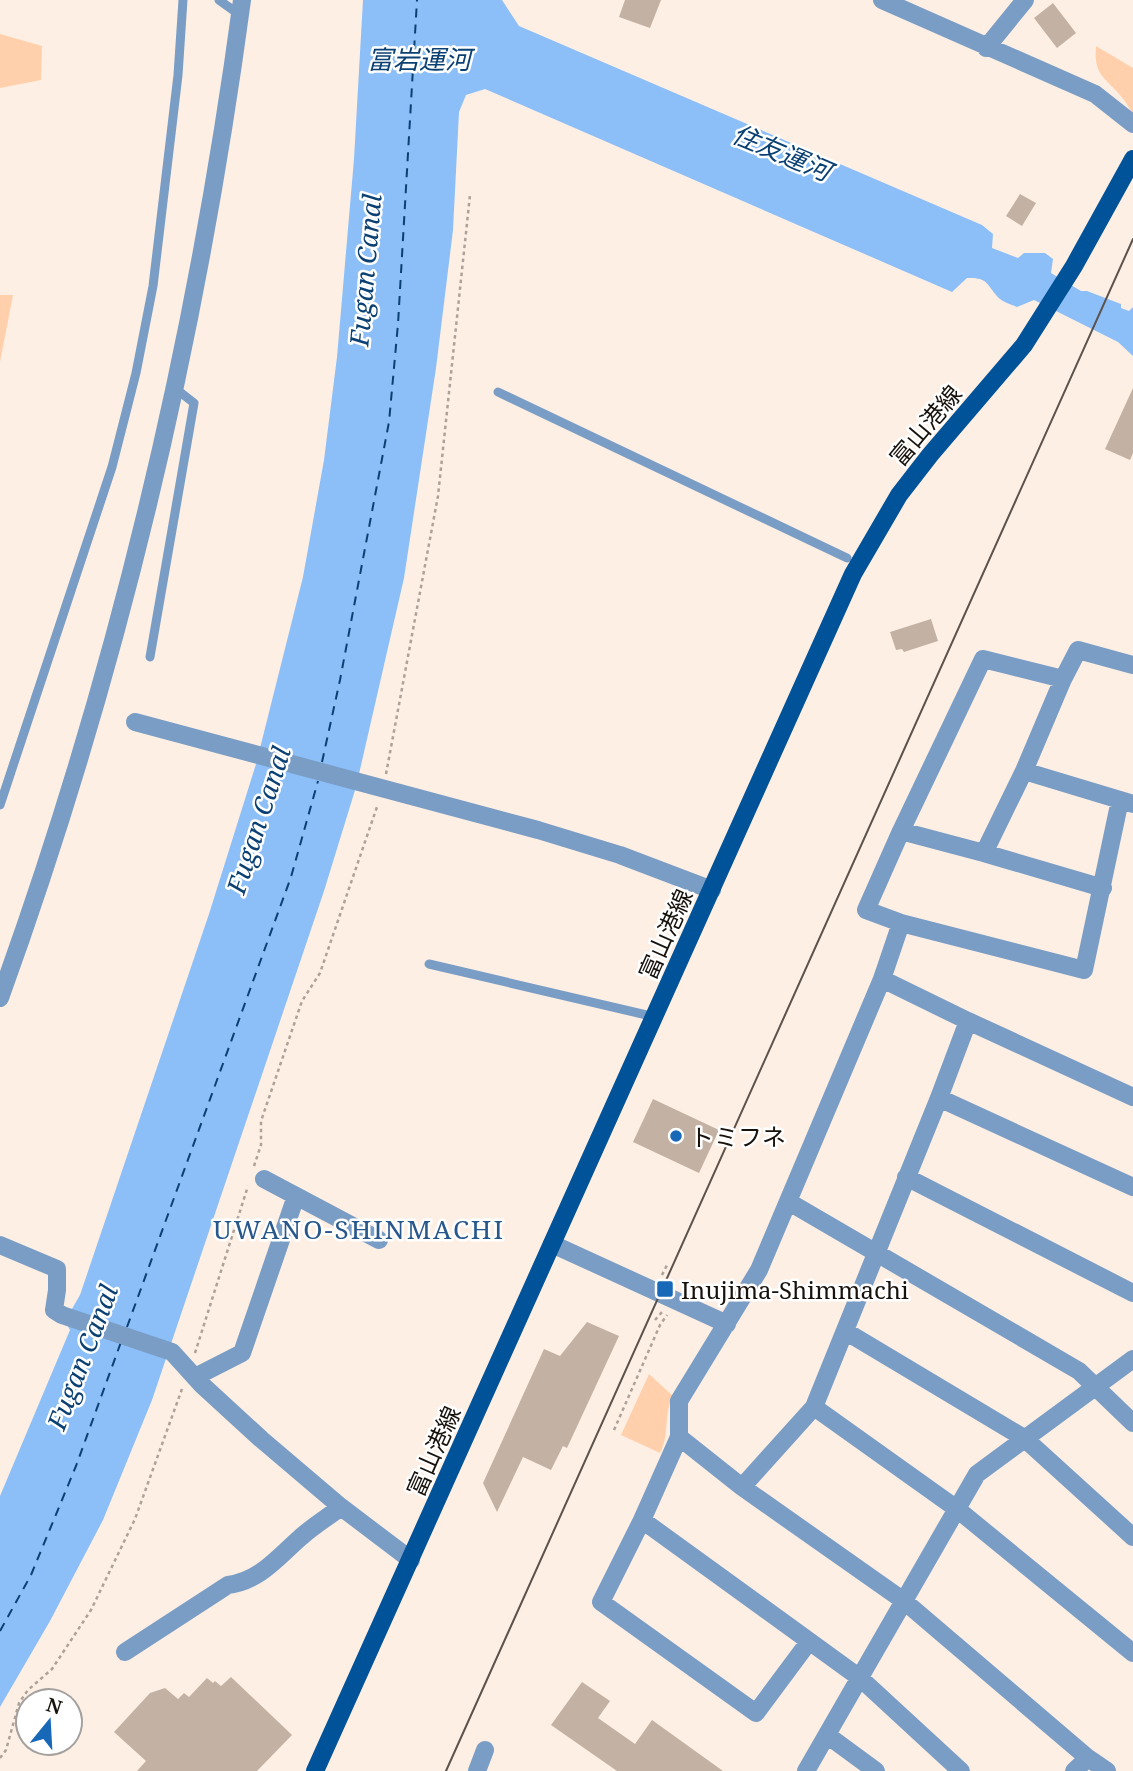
<svg xmlns="http://www.w3.org/2000/svg" width="1133" height="1771" font-family="'Noto Serif','Noto Sans JP',serif">
  <style>
    .green { fill: #ffd0ab }
    .water { fill: #8cbef8 }
    .lines { fill: none; stroke-linecap: round; stroke-linejoin: round }
    .ferry { stroke: #0b4073; stroke-width: 2; stroke-dasharray: 9 7; stroke-linecap: butt }
    .building { fill: #c3b1a3 }
    .path { stroke: #ada299; stroke-width: 2.5; stroke-dasharray: 3.5 3.5; stroke-linecap: butt }
    .service { stroke: #7a9dc5; stroke-width: 9 }
    .minor { stroke: #7a9dc5; stroke-width: 18 }
    .tertiary { stroke: #7a9dc5; stroke-width: 18 }
    .primary { stroke: #005299; stroke-width: 18 }
    .tram { stroke: #5b524c; stroke-width: 2 }
    .poi-dot { fill: #1768b7; stroke: #fff; stroke-width: 2.5 }
    .labels { text-anchor: middle; dominant-baseline: central; stroke-width: 5; stroke-linejoin: round; paint-order: stroke }
    .street-label { font-size: 24px; fill: #18120d; stroke: #fff }
    .poi-label { font-size: 24px; fill: #18120d; stroke: #fff; text-anchor: start }
    .water-label { font-size: 26px; font-style: italic; fill: #0b4073; stroke: #fff }
    .neighbourhood-label { font-size: 26px; letter-spacing: 2px; fill: #28578b; stroke: #fff }
  </style>
  <rect width="100%" height="100%" fill="#feefe4"/>
  <!-- green -->
  <path class="green" d="M0 34 42 46 41 80 0 88Z
    M1096 46 1133 68V114C1130 110 1128 105 1124 100 1108 78 1093 78 1096 46Z
    M0 295H13L0 362Z
    M649 1374 673 1396C663 1414 670 1435 660 1453L621 1435Z"/>
  <!-- water -->
  <path class="water" d="M363 0H502L519 26 982 225 993 234 992 248 1018 258 1024 253H1045L1053 259 1051 273 1081 291H1087L1121 304V308L1129 311 1133 307V356L1118 342 1034 300 1017 307C1010 304 1000 301 996 295 985 281 986 278 967 278L952 292 485 89 466 95 459 112 453 230 436 368 404 578 356 787 324 891 152 1400 103 1520 50 1621 0 1707V1496L70 1330 65 1321 80 1295 209 914 256 764 303 577 324 460 337 357 354 159Z"/>
  <g class="lines">
    <!-- ferry -->
    <path class="ferry" d="M322 762 340 680 389 422 398 324 417 0
      M127 1327 291 877 318 781
      M0 1631 31 1575 76 1466 121 1342"/>
  </g>
  <!-- building -->
  <path class="building" d="M625 0H661L650 28 619 17Z
    M1053 3 1076 33 1057 48 1034 18Z
    M1020 194 1036 203 1022 226 1006 216Z
    M1133 388V453L1130 460 1105 449Z
    M931 619 938 641 904 652 902 649 896 650 890 632Z
    M653 1099 719 1130 699 1173 633 1142Z
    M587 1322 619 1336 567 1448 563 1446 551 1470 523 1457 497 1512 483 1483 544 1349 560 1356Z
    M231 1677 292 1735 257 1771H137L146 1761 114 1732 150 1693 165 1688 178 1699 184 1693 189 1697 207 1678 213 1683 215 1681 221 1686Z
    M582 1682 610 1701 598 1718 635 1744 652 1720 723 1771H617L551 1725Z"/>
  <g class="lines">
    <!-- path -->
    <path class="path" d="M386 774 438 496 470 195
      M254 1166 261 1145V1121L302 1001 320 973 378 804
      M662 1275 667 1265
      M655 1320 662 1312
      M195 1353 248 1186
      M614 1430 660 1325 667 1315
      M0 1758 6 1750 19 1703 28 1690 52 1669 91 1610 135 1519 182 1389"/>
    <!-- service -->
    <path class="service" d="M219 0 240 15
      M498 392 847 558
      M150 657 194 403 176 389
      M0 805 112 467 136 373 153 286 178 75 183 0
      M429 964 655 1017"/>
    <!-- minor -->
    <path class="minor" d="M882 0 1095 94 1133 124
      M986 48 1025 0
      M1024 771 1063 679 1078 650 1133 665
      M901 831 983 659 1063 679
      M984 853 1103 888
      M901 923 1084 970 1120 800
      M882 979 968 1021
      M939 1098 1133 1187
      M906 1177 1133 1293
      M264 1179 379 1240
      M789 1202 1079 1371 1133 1423
      M552 1244 727 1324
      M0 1245 57 1269V1290L54 1310 62 1315 172 1352 201 1384 261 1439 341 1507 411 1560
      M845 1331 1024 1438 1133 1537
      M195 1377 242 1353 296 1196
      M814 1407 957 1509 1133 1653
      M679 1437V1401L759 1270 882 979 901 923 866 910 901 831 984 853 1024 771 1133 804
      M742 1487 814 1407 939 1098 968 1021 1133 1097
      M642 1520 860 1678 961 1771
      M808 1643 756 1713 601 1602 642 1520 679 1437 742 1487 904 1601 1088 1758 1107 1771
      M125 1652 228 1585C260 1581 278 1557 301 1537 313 1526 328 1517 341 1507
      M827 1735 876 1771
      M477 1771 485 1750
      M806 1771 977 1474 1133 1359
      M1074 1771 1088 1758"/>
    <!-- tertiary -->
    <path class="tertiary" d="M135 722 538 830 620 855 712 890
      M0 998C118 672 196 343 242 0"/>
    <!-- primary -->
    <path class="primary" d="M315 1771 853 574 899 495 930 455 1024 345 1074 266 1133 159"/>
    <!-- tram -->
    <path class="tram" d="M446 1771 1133 239"/>
  </g>
  <!-- markers -->
  <g class="poi-dot">
    <circle cx="676" cy="1136" r="7"/>
    <rect x="656" y="1280" width="18" height="18" rx="3.5"/>
  </g>
  <g class="labels">
    <!-- street labels -->
    <g class="street-label">
      <text transform="translate(925 425) rotate(-50)">富山港線</text>
      <text transform="translate(665 934) rotate(-66)">富山港線</text>
      <text transform="translate(433 1451) rotate(-66)">富山港線</text>
    </g>
    <!-- poi labels -->
    <g class="poi-label">
      <text x="690" y="1136">トミフネ</text>
      <text x="681" y="1289">Inujima-Shimmachi</text>
    </g>
    <!-- water labels -->
    <g class="water-label">
      <text x="419" y="59">富岩運河</text>
      <text transform="translate(782 152) rotate(23)">住友運河</text>
      <text transform="translate(365 270) rotate(-85)">Fugan Canal</text>
      <text transform="translate(258 820) rotate(-72)">Fugan Canal</text>
      <text transform="translate(82 1357) rotate(-69)">Fugan Canal</text>
    </g>
    <!-- neighbourhood labels -->
    <g class="neighbourhood-label">
      <text x="359" y="1229">UWANO-SHINMACHI</text>
    </g>
  </g>
  <!-- north arrow -->
  <g transform="translate(49 1722) rotate(18)"><circle r="33" fill="#ffffff" stroke="#a3a09e" stroke-width="2"/>
  <path d="M0-5L12 26L0 18L-12 26Z" fill="#1768b7"/>
  <text y="-10" font-size="19" font-weight="bold" text-anchor="middle" fill="#18120d">N</text>
  </g>
</svg>
